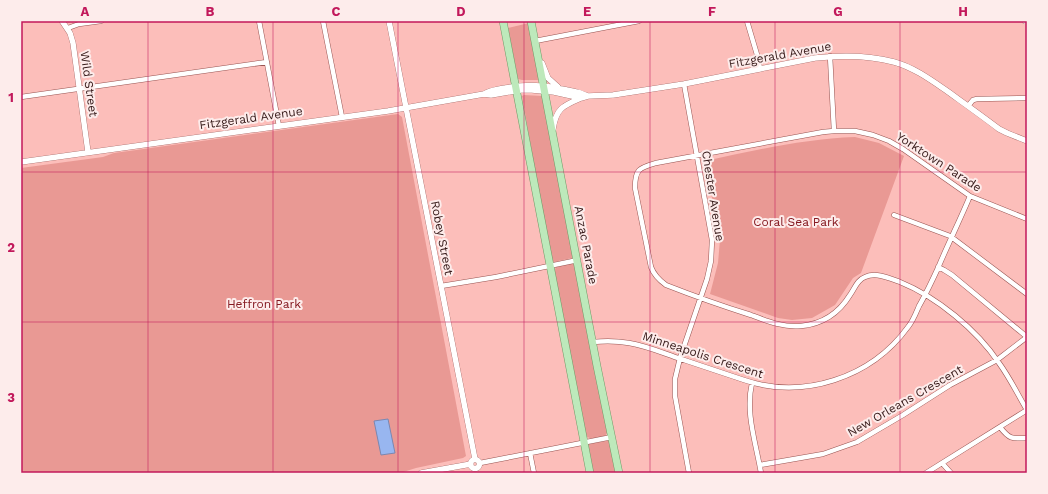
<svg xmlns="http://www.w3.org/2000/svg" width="1048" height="494" font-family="'Work Sans',sans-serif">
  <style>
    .green { fill: #e99994 }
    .water { fill: #98b6f0; stroke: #7b87b0 }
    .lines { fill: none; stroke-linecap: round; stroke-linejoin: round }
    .minor-casing { stroke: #985451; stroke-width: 5.5 }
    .tertiary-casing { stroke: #985451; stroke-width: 6 }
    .primary-casing { stroke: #719765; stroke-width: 8 }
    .minor { stroke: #fff; stroke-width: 4.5 }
    .tertiary { stroke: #fff; stroke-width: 5.5 }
    .primary { stroke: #bde9bb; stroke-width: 7 }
    .grid { fill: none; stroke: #c2185b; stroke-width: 1; stroke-opacity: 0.55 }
    .labels { text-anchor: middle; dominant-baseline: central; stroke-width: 4; stroke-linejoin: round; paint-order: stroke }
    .street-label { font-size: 12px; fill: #361a19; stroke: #fdeceb }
    .park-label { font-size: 12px; fill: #851820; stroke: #fdeceb }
    .neatline { fill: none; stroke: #c2185b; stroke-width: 1.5 }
    .grid-label { font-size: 13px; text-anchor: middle; font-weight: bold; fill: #c2185b }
  </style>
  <rect width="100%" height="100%" fill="#fcbeba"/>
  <!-- green -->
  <path class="green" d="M529 23 540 80H522L518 79 508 28Z
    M524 95 542 96 574 254 572 258 554 262 551 260 522 96Z
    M398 114 402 117 466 456 463 458 416 468 400 473H21V168L103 157 114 153 129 151Z
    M855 137 879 143 904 156 861 273 853 278 835 305 812 318 792 320 778 318 710 294 718 263 720 240 705 161C755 150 804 139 855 137Z
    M574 263 608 431C605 440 592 440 585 436L554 272 556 267Z
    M607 441H609L610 444 616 473H592L588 445 589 444Z"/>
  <!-- water -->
  <path class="water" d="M388 419 395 453 381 455 374 421Z"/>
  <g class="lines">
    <!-- minor casing -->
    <g class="minor-casing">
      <path id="minor" d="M259 21 279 126
        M323 21 342 117
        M747 21 758 58 760 69
        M68 28 79 24 101 21
        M535 41 639 21
        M830 56 834 131
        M684 84 712 240 711 261 707 279 680 358 675 379V396L689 473
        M21 97 267 62
        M968 106 973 100 977 99 1027 98
        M894 215 950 236 1027 294
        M938 267 944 270 952 275 1027 337
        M441 286 496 277 578 260
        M593 342C605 341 617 341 629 343 647 346 663 353 681 359 702 366 723 373 744 380 803 400 871 378 908 327 913 321 916 313 919 306 926 294 932 281 938 268 948 244 960 220 970 196
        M752 383C745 413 756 443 761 473
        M1027 410C1018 395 1010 378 999 363 977 330 937 297 900 282 889 278 876 272 865 277 857 280 855 288 850 295 839 313 822 324 801 326 784 328 767 321 751 315 722 306 694 296 666 285 659 280 654 275 651 267L635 188C635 169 639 168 656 163L823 132 834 131H855L873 135 889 141 903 149 970 196 1027 219
        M1000 427C1009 439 1012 439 1027 438
        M530 453 534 473
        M480 463 612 437
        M942 463 951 473
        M760 465 823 454 857 442 903 415 950 385 997 360 1027 337
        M926 473 1027 410"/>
    </g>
    <!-- tertiary casing -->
    <g class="tertiary-casing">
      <path id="tertiary" d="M62 21 70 33 73 43 88 152
        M389 21 475 459
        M1025 21H1027
        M542 63 548 78 558 87
        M484 94 491 95 521 90H532L554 92 581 98 588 96 613 95 684 84 815 58C841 55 868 55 894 62 913 67 931 80 947 91 965 104 982 116 999 129L1007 133 1027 141
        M553 129C556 109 562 106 581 98
        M21 162 388 111 484 94C491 90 498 89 505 88 528 84 545 85 567 90 574 91 581 93 588 96
        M470.5 464a4.5 4.5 0 1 1 9 0a4.5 4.5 0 1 1-9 0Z
        M421 473 471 464"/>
    </g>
    <!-- primary casing -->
    <g class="primary-casing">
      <path id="primary" d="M503 21 590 473
        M531 21 597 366 619 473"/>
    </g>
    <!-- minor -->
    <use href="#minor" class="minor"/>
    <!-- tertiary -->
    <use href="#tertiary" class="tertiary"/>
    <!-- primary -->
    <use href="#primary" class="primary"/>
  </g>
  <!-- grid -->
  <path class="grid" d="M148 21V473M273 21V473M398 21V473M524 21V473M650 21V473M775 21V473M900 21V473M21 172H1027M21 322H1027"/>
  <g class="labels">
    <!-- street labels -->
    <g class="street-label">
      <text transform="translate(780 55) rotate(-10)">Fitzgerald Avenue</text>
      <text transform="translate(89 84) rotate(82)">Wild Street</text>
      <text transform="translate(251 118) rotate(-8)">Fitzgerald Avenue</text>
      <text transform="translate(939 162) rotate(33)">Yorktown Parade</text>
      <text transform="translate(713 196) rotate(81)">Chester Avenue</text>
      <text transform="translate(442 238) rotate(79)">Robey Street</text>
      <text transform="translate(586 245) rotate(79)">Anzac Parade</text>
      <text transform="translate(703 355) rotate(18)">Minneapolis Crescent</text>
      <text transform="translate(905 401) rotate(-30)">New Orleans Crescent</text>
    </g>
    <!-- park labels -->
    <g class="park-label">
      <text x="796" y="222">Coral Sea Park</text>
      <text x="264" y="304">Heffron Park</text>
    </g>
  </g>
  <!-- border -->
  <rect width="1048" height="494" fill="none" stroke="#fdeceb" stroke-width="44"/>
  <rect x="22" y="22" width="1004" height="450" class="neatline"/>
  <g class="grid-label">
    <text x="85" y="16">A</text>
    <text x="210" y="16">B</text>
    <text x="336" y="16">C</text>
    <text x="461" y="16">D</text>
    <text x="587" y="16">E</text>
    <text x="712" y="16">F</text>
    <text x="838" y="16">G</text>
    <text x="963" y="16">H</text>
    <text x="11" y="102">1</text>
    <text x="11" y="252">2</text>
    <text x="11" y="402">3</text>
  </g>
</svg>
